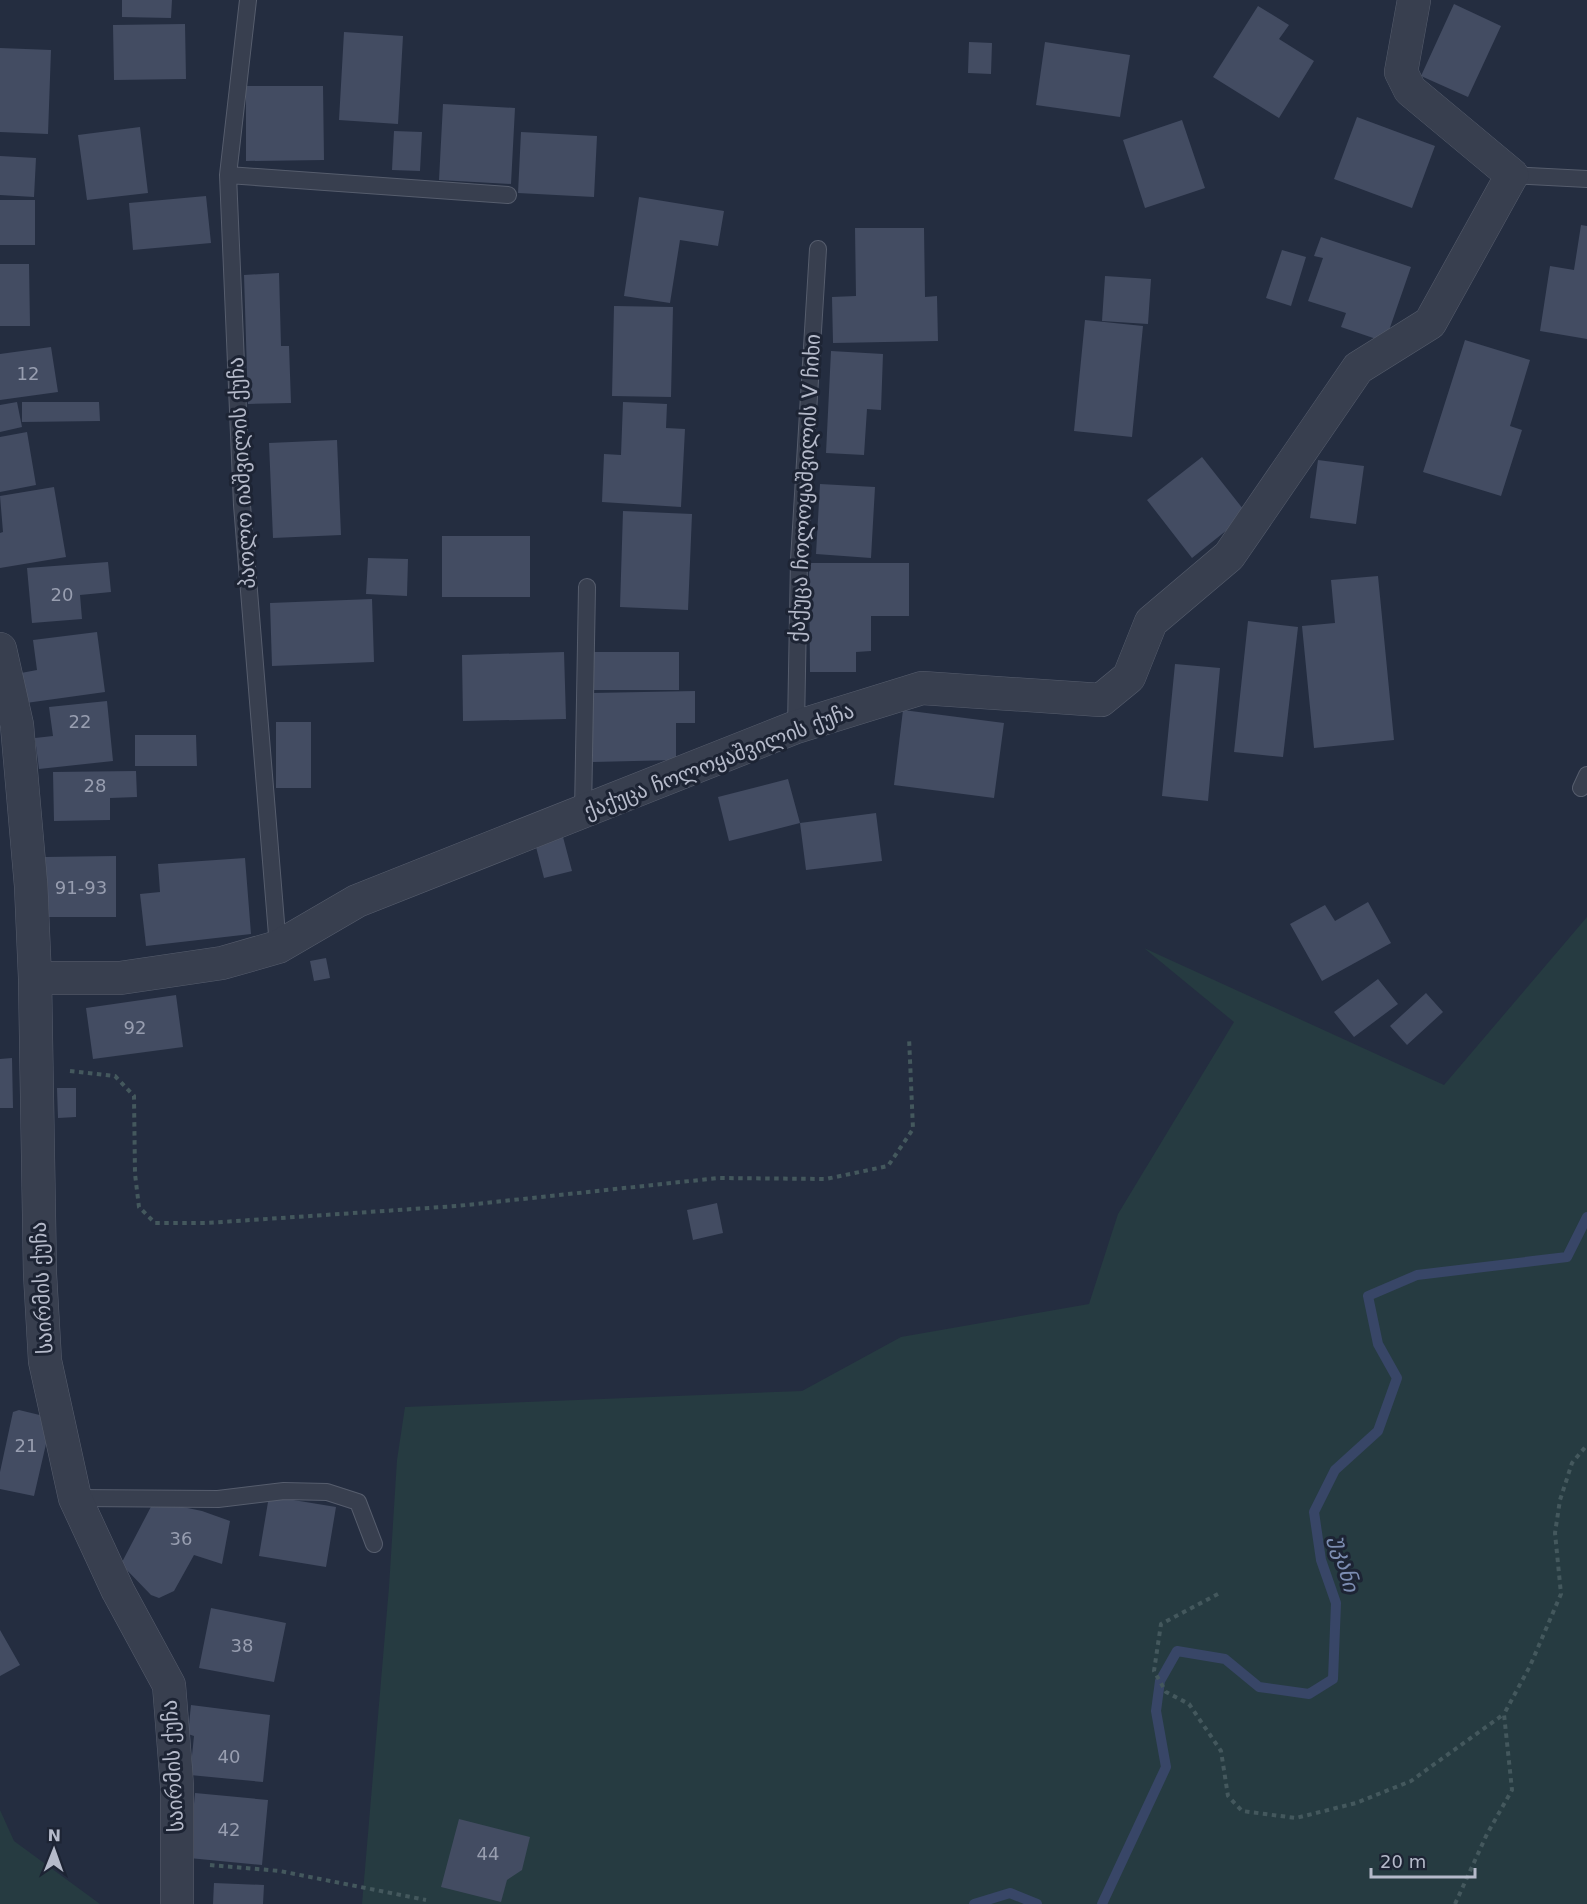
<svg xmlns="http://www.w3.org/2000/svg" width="1587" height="1904" font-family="'DejaVu Sans','Noto Sans Georgian',sans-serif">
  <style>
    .green { fill: #263b41 }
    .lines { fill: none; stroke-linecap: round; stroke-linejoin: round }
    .stream { stroke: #384667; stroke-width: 10 }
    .building { fill: #434c62 }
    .service-casing { stroke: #565d6d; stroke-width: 18 }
    .minor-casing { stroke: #565d6d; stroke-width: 34 }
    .path { stroke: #44585d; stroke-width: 4; stroke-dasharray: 4.5 4.5; stroke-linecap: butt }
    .service { stroke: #383f4f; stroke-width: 16 }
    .minor { stroke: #383f4f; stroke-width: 33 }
    .labels { text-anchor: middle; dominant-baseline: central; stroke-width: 6; stroke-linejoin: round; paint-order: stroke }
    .number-label { font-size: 18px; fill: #989eb0 }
    .street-label { font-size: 21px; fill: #b5baca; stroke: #1d2434 }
    .water-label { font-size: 22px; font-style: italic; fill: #7c8db2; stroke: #1d2434 }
  </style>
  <rect width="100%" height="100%" fill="#242d40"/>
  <!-- green -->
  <path class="green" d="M1587 917V1904H362L389 1587 397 1460 405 1407 802 1391 901 1337 1089 1304 1118 1214 1234 1022 1144 948 1444 1085Z
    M0 1810 14 1841 100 1904H0Z"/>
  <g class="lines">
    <!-- stream -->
    <path class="stream" d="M974 1904 1010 1893 1037 1904
      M1102 1904 1166 1767 1156 1711 1160 1681 1177 1651 1225 1659 1259 1687 1309 1694 1333 1679 1336 1603 1321 1560 1314 1512 1335 1470 1378 1431 1397 1378 1378 1344 1368 1296 1417 1275 1567 1257 1587 1217"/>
  </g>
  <!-- building -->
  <path class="building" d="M122 0H172L171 18 122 17Z
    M1454 4 1501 26 1468 97 1421 76Z
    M1258 6 1289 25 1279 39 1314 61 1279 118 1213 77Z
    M185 24 186 79 114 80 113 25Z
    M344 32 403 36 398 124 339 120Z
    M969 42 992 43 991 74 968 73Z
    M1045 42 1130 55 1120 117 1036 105Z
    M0 48 51 50 48 134 0 132Z
    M246 86H323L324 160 246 161Z
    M443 104 515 108 511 184 439 180Z
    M1357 117 1435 146 1412 208 1334 179Z
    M1182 120 1205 188 1145 208 1123 140Z
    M140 127 148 193 87 200 78 135Z
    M394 131 422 132 420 171 392 170Z
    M521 132 597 136 594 197 518 193Z
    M0 156 36 158 34 197 0 195Z
    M206 196 211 243 133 250 129 203Z
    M639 197 724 211 718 246 680 240 670 303 624 296Z
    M0 200H35V245H0Z
    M1581 225 1587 226V339L1540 331 1550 266 1574 270Z
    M855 228H924L925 297 937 296 938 341 833 343 832 297 856 296Z
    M1321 237 1411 267 1385 342 1341 327 1346 313 1308 301 1323 258 1314 256Z
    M1282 250 1306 257 1291 306 1266 298Z
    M0 264H29L30 326H0Z
    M279 273 281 346H289L291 403 248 404 244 275Z
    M1105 276 1151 279 1148 324 1102 321Z
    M614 306 673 307 671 397 612 396Z
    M1085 320 1143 326 1132 437 1074 431Z
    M1465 340 1530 360 1510 426 1522 430 1501 496 1423 472Z
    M51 347 58 392 0 400V354Z
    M831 351 883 354 881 410 867 409 864 455 826 453Z
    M17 402 22 427 0 432V405Z
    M22 402H99L100 421 22 422Z
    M623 402 667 404 666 428 685 429 681 507 602 502 604 454 621 455Z
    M27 432 36 485 0 492V437Z
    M337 440 341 535 273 538 269 443Z
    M1202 457 1247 514 1192 558 1147 500Z
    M1318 460 1364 466 1356 524 1310 518Z
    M820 484 875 487 871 558 816 554Z
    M54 487 66 557 0 568V533L3 532 0 496Z
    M623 511 692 514 688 610 620 607Z
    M442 536H530V597H442Z
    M368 558 408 559 407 596 366 594Z
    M108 562 111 592 80 595 82 619 32 623 27 568Z
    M809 563H909V616H871V651L856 652V672H810Z
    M1378 576 1394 740 1314 748 1302 626 1335 623 1331 580Z
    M372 599 374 662 272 666 270 603Z
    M1248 621 1298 627 1283 757 1234 752Z
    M97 632 105 692 26 703 21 673 37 670 33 640Z
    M564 652 566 719 463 721 462 655Z
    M590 652H679V690H590Z
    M1175 664 1220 668 1208 801 1162 796Z
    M695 691V723H676V760L593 762 592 693Z
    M107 701 113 761 39 769 35 738 53 736 49 707Z
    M903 710 1004 723 994 798 894 785Z
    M276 722H311V788H276Z
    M135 735H196L197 766H135Z
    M136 771 137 797 110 798V820L54 821 53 772Z
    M788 779 800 823 729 841 718 797Z
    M876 813 882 861 806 870 800 823Z
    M563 837 572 871 544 878 535 843Z
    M116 856V917H45V857Z
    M245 858 251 934 146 946 140 894 160 892 158 864Z
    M1368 902 1391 943 1322 981 1290 924 1325 905 1335 921Z
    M326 958 330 978 314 981 310 961Z
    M1378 979 1398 1004 1354 1037 1334 1012Z
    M1426 993 1443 1012 1407 1045 1390 1026Z
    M176 995 183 1047 93 1059 86 1008Z
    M12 1058 13 1108H0V1059Z
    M57 1088H76V1117L58 1118Z
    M717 1203 723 1233 693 1240 687 1210Z
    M19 1410 52 1418 34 1496 0 1489V1472L13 1412Z
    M269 1496 336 1507 326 1567 259 1556Z
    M154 1501 202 1511 230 1521 222 1564 194 1555 174 1591 159 1598 151 1595 121 1564Z
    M211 1608 286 1623 274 1682 199 1668Z
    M0 1630 20 1665 0 1676Z
    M191 1705 270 1715 263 1782 190 1775 194 1736 188 1734Z
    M195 1793 268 1800 262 1865 189 1858Z
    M459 1819 530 1837 522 1870 507 1880 501 1902 441 1887Z
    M214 1883 264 1885 263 1904H213Z"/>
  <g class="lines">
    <!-- service casing -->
    <g class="service-casing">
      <path id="service" d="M248 0 228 175 242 505 278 947
        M228 175 508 195
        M1512 175 1587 179
        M796 727 799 560 818 249
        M1581 788 1587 775
        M583 812 587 587
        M75 1498 218 1499 284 1491 327 1492 358 1502 374 1544"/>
    </g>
    <!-- minor casing -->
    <g class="minor-casing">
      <path id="minor" d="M0 649 17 725 31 886 35 978 40 1274 45 1361 75 1498 118 1591 169 1685 177 1786V1904
        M35 978H120L222 963 278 947 357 901 796 727 922 688 1101 700 1129 677 1151 622 1229 556 1358 368 1430 323 1512 175 1410 90 1401 72 1414 0"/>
    </g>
    <!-- path -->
    <path class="path" d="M70 1071 115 1076 134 1096 135 1174 139 1207 155 1223H207L457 1206 718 1178 826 1179 888 1166 913 1129 909 1037
      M1218 1594 1161 1624 1154 1671 1166 1692 1189 1704 1221 1751 1228 1796 1242 1811 1296 1818 1356 1803 1411 1781 1504 1714
      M210 1865 280 1871 426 1900
      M1455 1904 1487 1834 1512 1790 1504 1714 1530 1666 1561 1594 1555 1533 1560 1500 1572 1463 1587 1445"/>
    <!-- service -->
    <use href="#service" class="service"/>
    <!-- minor -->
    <use href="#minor" class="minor"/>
  </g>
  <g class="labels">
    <!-- number labels -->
    <g class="number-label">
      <text x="28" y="373">12</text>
      <text x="62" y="594">20</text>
      <text x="80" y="721">22</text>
      <text x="95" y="785">28</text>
      <text x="81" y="887">91-93</text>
      <text x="135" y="1027">92</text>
      <text x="26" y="1445">21</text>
      <text x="181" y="1538">36</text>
      <text x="242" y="1645">38</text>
      <text x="229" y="1756">40</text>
      <text x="229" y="1829">42</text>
      <text x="488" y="1853">44</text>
    </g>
    <!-- street labels -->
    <g class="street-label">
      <text transform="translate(242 473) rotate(-93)">პაოლო იაშვილის ქუჩა</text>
      <text transform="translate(805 488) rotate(-87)">ქაქუცა ჩოლოყაშვილის V ჩიხი</text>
      <text transform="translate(719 761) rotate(-21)">ქაქუცა ჩოლოყაშვილის ქუჩა</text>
      <text transform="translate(42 1288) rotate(-93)">საირმის ქუჩა</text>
      <text transform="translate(173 1766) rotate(-93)">საირმის ქუჩა</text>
    </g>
    <!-- water labels -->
    <g class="water-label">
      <text transform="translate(1345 1564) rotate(76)">უკანი</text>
    </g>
  </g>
  <!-- north arrow -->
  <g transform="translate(54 1850) rotate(1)" stroke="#1d2434" stroke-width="4.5" paint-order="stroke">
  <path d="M0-4.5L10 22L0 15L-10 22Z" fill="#b5baca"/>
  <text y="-9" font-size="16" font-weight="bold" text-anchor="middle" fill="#b5baca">N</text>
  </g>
  <!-- scale -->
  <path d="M1371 1868v9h104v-9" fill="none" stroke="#b5baca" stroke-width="3"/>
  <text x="1380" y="1868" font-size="18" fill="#b5baca" stroke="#1d2434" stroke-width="4.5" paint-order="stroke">20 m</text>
</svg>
